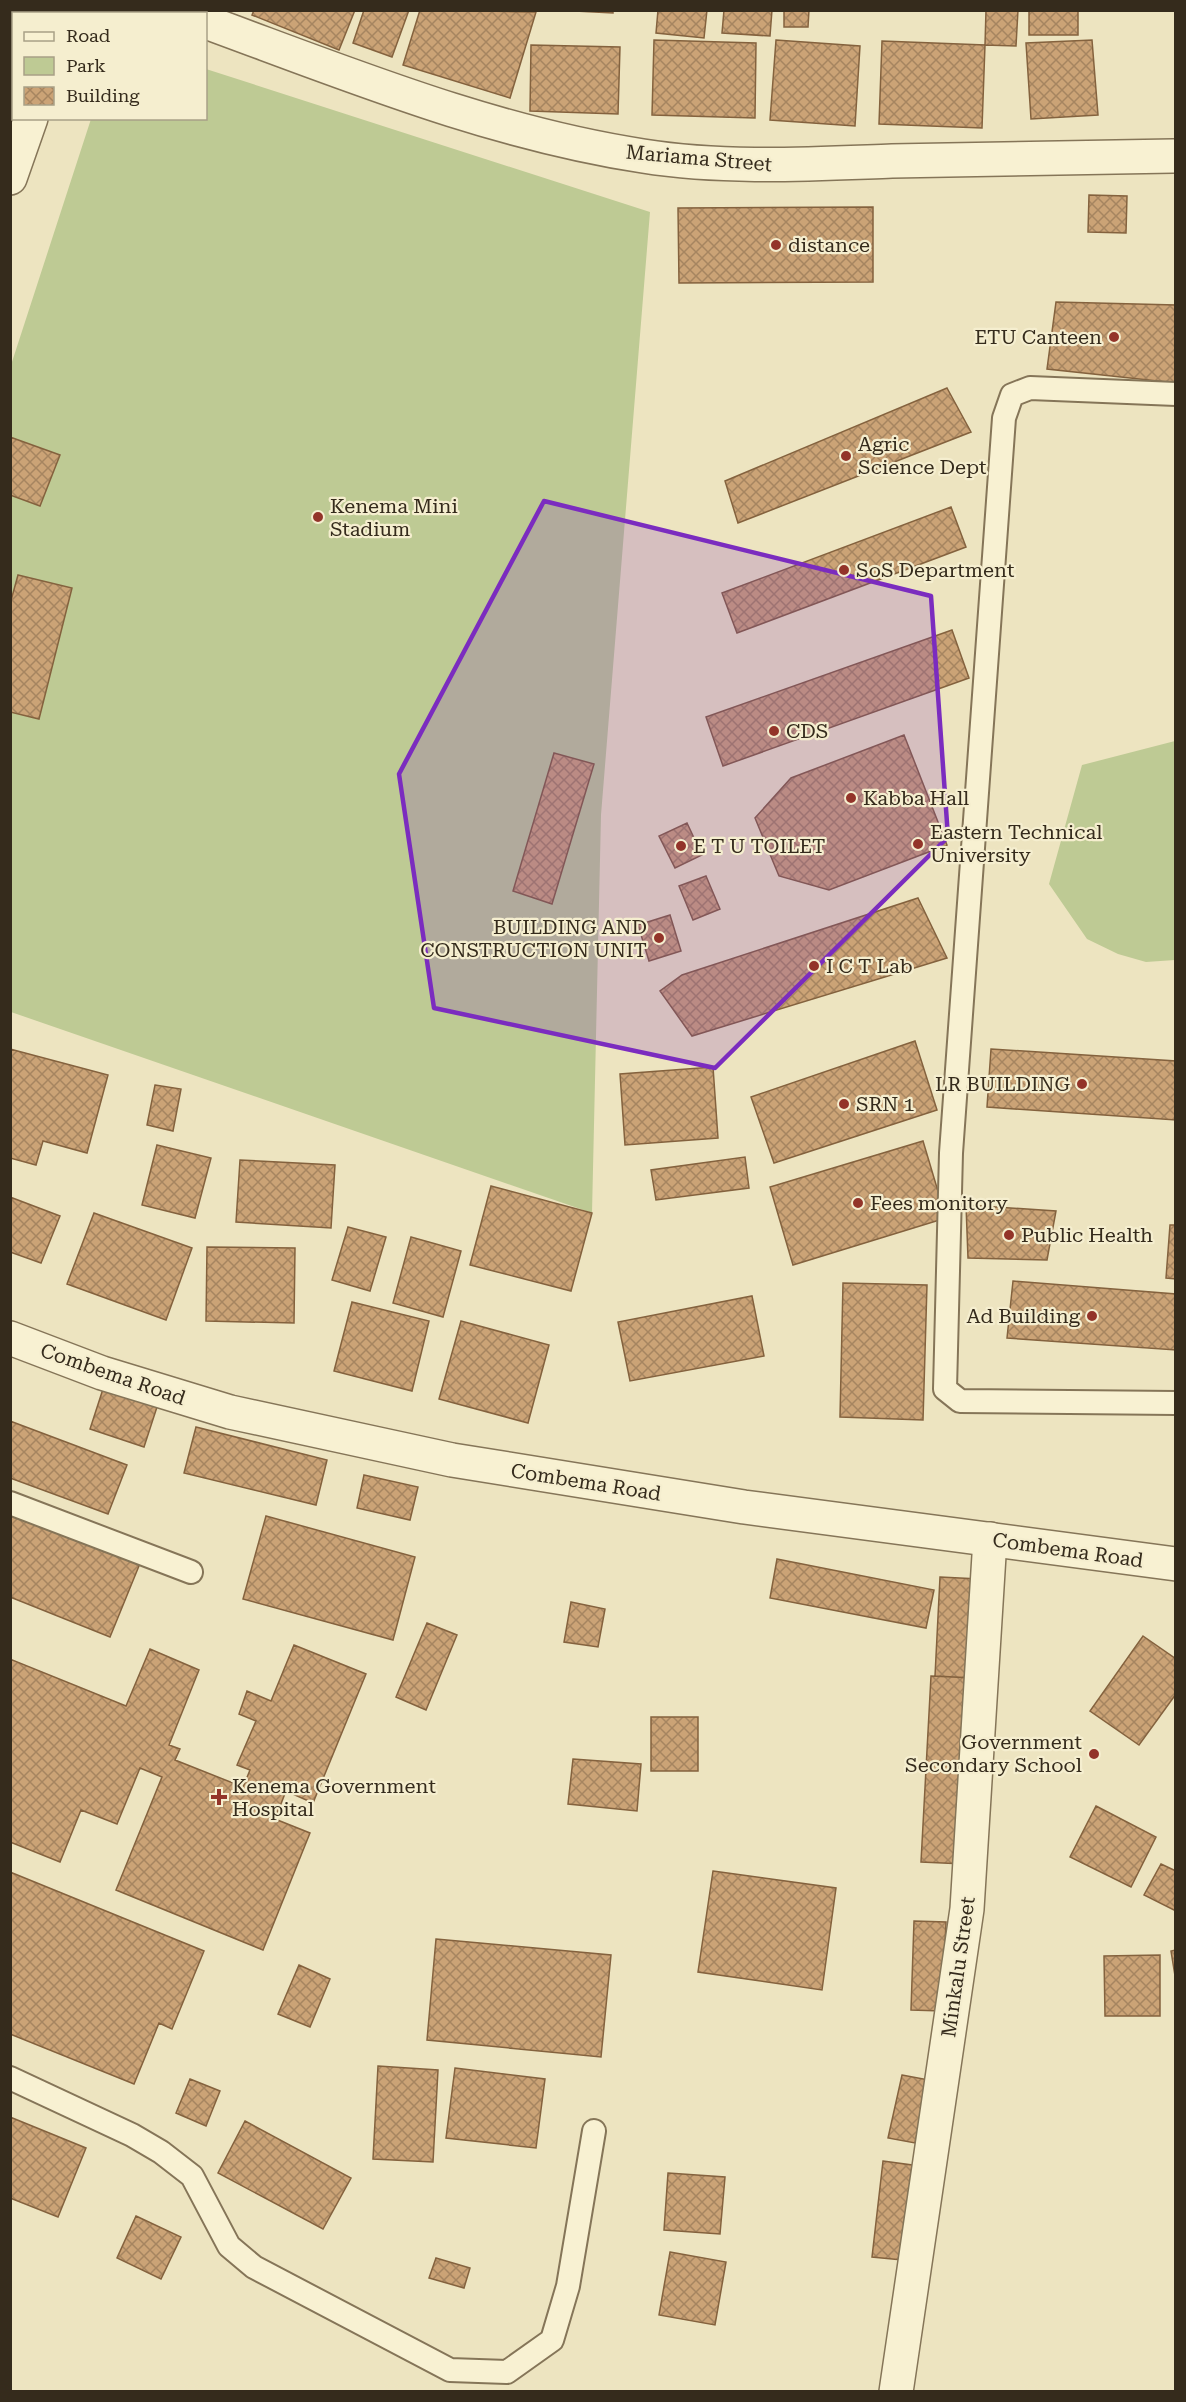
<svg xmlns="http://www.w3.org/2000/svg" width="1186" height="2402" font-family="'Roboto Serif',serif">
  <style>
    .park { fill: #beca94 }
    .building { fill: url(#building-cross-hatch); stroke: #84623e; stroke-width: 1.5 }
    .lines { fill: none; stroke-linecap: round; stroke-linejoin: round }
    .service-casing { stroke: #857558; stroke-width: 26 }
    .minor-casing { stroke: #857558; stroke-width: 36 }
    .tertiary-casing { stroke: #857558; stroke-width: 36 }
    .service { stroke: #f8f1d2; stroke-width: 22 }
    .minor { stroke: #f8f1d2; stroke-width: 33 }
    .tertiary { stroke: #f8f1d2; stroke-width: 33 }
    .marked { fill: #7b2cbf; fill-opacity: 0.2; stroke: #7b2cbf; stroke-width: 4.5; stroke-linejoin: round }
    .poi-dot { fill: #933429; stroke: #f5eecf; stroke-width: 2 }
    .labels { text-anchor: middle; dominant-baseline: central; stroke-width: 4.5; stroke-linejoin: round; paint-order: stroke }
    .street-label { font-size: 20px; fill: #352b1c; stroke: #f5eecf }
    .poi-label { font-size: 20px; fill: #352b1c; stroke: #f5eecf; text-anchor: start }
  </style>
  <defs>
    <pattern id="building-cross-hatch" width="8" height="8" patternUnits="userSpaceOnUse" patternTransform="scale(1.5)"><rect width="8" height="8" fill="#cba376"/><path d="M0 0l8 8M0 8l8-8" fill="none" stroke="#a68560"/></pattern>
  </defs>
  <rect width="100%" height="100%" fill="#ede4c0"/>
  <!-- park -->
  <path class="park" d="M206 69 650 212 601 815 592 1213 11 1012V365L91 119 206 118Z
    M1175 741V960L1146 962 1118 954 1087 939 1049 884 1082 765Z"/>
  <!-- building -->
  <path class="building" d="M254 10H355L339 50 252 15Z
    M364 10H409L392 57 353 43Z
    M420 10 536 12 510 98 403 65Z
    M555 10H613V13Z
    M658 10H707L704 38 656 33Z
    M724 10H772L770 36 722 33Z
    M784 10H809L808 27H784Z
    M986 10H1018L1016 46 985 45Z
    M1029 10H1078V35H1029Z
    M654 40 756 43 755 118 652 115Z
    M776 40 860 46 855 126 770 120Z
    M1092 40 1098 115 1031 119 1026 43Z
    M882 41 985 45 982 128 879 124Z
    M531 45 620 47 618 114 530 111Z
    M1089 195 1127 196 1126 233 1088 232Z
    M873 207V282L679 283 678 208Z
    M1056 302 1176 305V383L1047 369Z
    M947 388 971 432 738 523 725 481Z
    M10 437 60 455 40 506 10 495Z
    M951 507 966 547 737 633 722 593Z
    M18 575 72 588 39 719 10 712V604Z
    M952 630 969 678 723 766 706 717Z
    M904 735 947 845 829 890 779 876 755 818 791 778Z
    M554 753 594 764 552 904 513 891Z
    M687 823 702 855 675 868 659 836Z
    M706 876 720 909 693 920 679 886Z
    M918 898 947 958 692 1036 660 991 682 975Z
    M670 915 681 951 649 961 638 925Z
    M915 1041 937 1110 774 1163 751 1097Z
    M10 1049 108 1075 87 1153 43 1141 36 1165 10 1158Z
    M991 1049 1176 1061V1120L987 1107Z
    M713 1067 718 1138 625 1145 620 1074Z
    M155 1085 181 1089 173 1131 147 1125Z
    M923 1141 946 1218 793 1265 770 1187Z
    M157 1145 211 1158 195 1218 142 1205Z
    M745 1157 749 1188 656 1200 651 1170Z
    M240 1160 335 1165 331 1228 236 1222Z
    M491 1186 592 1213 571 1291 470 1265Z
    M10 1197 60 1216 41 1263 10 1252Z
    M966 1205 1056 1211 1047 1260 968 1258Z
    M94 1213 192 1248 166 1320 67 1284Z
    M1170 1225H1176V1279L1166 1278Z
    M348 1227 386 1237 370 1291 332 1280Z
    M411 1237 461 1251 443 1317 393 1303Z
    M207 1247 295 1248 294 1323 206 1321Z
    M1013 1281 1176 1294V1350L1007 1338Z
    M843 1283 927 1285 923 1420 840 1417Z
    M752 1296 764 1356 630 1381 618 1322Z
    M352 1302 429 1321 412 1391 334 1371Z
    M461 1321 549 1345 528 1423 439 1399Z
    M103 1389 157 1407 144 1447 90 1429Z
    M10 1421 127 1465 108 1514 10 1478Z
    M196 1427 327 1460 316 1505 184 1473Z
    M364 1475 418 1487 410 1520 357 1508Z
    M10 1508 141 1561 110 1637 10 1597Z
    M266 1516 415 1557 393 1640 243 1599Z
    M777 1559 934 1590 926 1628 770 1598Z
    M940 1577 979 1579 974 1678 935 1676Z
    M571 1602 605 1609 598 1647 564 1642Z
    M427 1623 457 1635 426 1710 396 1697Z
    M1143 1636 1176 1659V1694L1139 1745 1090 1711Z
    M294 1645 366 1674 313 1803 286 1791 275 1819 310 1833 263 1950 116 1890 162 1777 140 1768 117 1824 81 1810 60 1862 10 1842V1659L126 1706 150 1649 199 1670 169 1745 180 1749 175 1760 243 1787 250 1770 237 1765 256 1721 239 1714 247 1691 271 1701Z
    M931 1676 974 1678 964 1864 921 1862Z
    M651 1717H698V1771H651Z
    M573 1759 641 1764 637 1811 568 1804Z
    M1096 1806 1156 1837 1131 1887 1070 1857Z
    M1161 1864 1176 1871V1911L1144 1895Z
    M713 1871 836 1888 822 1990 698 1972Z
    M10 1872 204 1951 172 2029 159 2023 134 2084 10 2034Z
    M914 1921 946 1922 942 2011 911 2010Z
    M436 1939 611 1955 601 2057 427 2040Z
    M1176 1950V1982L1171 1951Z
    M1160 1955V2016H1105L1104 1956Z
    M299 1965 330 1979 310 2027 278 2014Z
    M378 2066 438 2070 433 2162 373 2159Z
    M455 2068 545 2079 536 2148 446 2138Z
    M902 2075 929 2080 915 2143 888 2138Z
    M190 2079 220 2091 206 2126 176 2113Z
    M10 2117 86 2148 58 2217 10 2198Z
    M245 2121 351 2178 323 2229 218 2173Z
    M883 2161 912 2165 902 2260 872 2257Z
    M668 2173 725 2177 720 2234 664 2230Z
    M136 2216 181 2237 161 2279 117 2258Z
    M670 2252 726 2262 715 2325 659 2315Z
    M436 2258 470 2268 464 2288 429 2278Z"/>
  <g class="lines">
    <!-- service casing -->
    <g class="service-casing">
      <path id="service" d="M1176 394 1030 388 1012 395 1004 418 951 1153 945 1389 960 1401 1176 1403
        M10 1503 191 1572
        M10 2078 132 2135 161 2152 192 2176 229 2246 254 2267 450 2370 507 2372 552 2340 568 2286 594 2131"/>
    </g>
    <!-- minor casing -->
    <g class="minor-casing">
      <path id="minor" d="M173 10 181 14
        M65 14 66 10
        M206 22C348 74 492 133 643 156 725 169 809 164 892 161 986 159 1081 157 1176 156
        M10 178 31 118
        M896 2392 967 1909 990 1539"/>
    </g>
    <!-- tertiary casing -->
    <g class="tertiary-casing">
      <path id="tertiary" d="M10 1338 102 1373 230 1412 452 1460 744 1507 1176 1564"/>
    </g>
    <!-- service -->
    <use href="#service" class="service"/>
    <!-- minor -->
    <use href="#minor" class="minor"/>
    <!-- tertiary -->
    <use href="#tertiary" class="tertiary"/>
  </g>
  <!-- marked area -->
  <path class="marked" d="M544 501 931 596 948 837 715 1068 434 1008 399 774Z"/>
  <!-- markers -->
  <g class="poi-dot">
    <circle cx="776" cy="245" r="6"/>
    <circle cx="1114" cy="337" r="6"/>
    <circle cx="846" cy="456" r="6"/>
    <circle cx="318" cy="517" r="6"/>
    <circle cx="844" cy="570" r="6"/>
    <circle cx="774" cy="731" r="6"/>
    <circle cx="851" cy="798" r="6"/>
    <circle cx="918" cy="844" r="6"/>
    <circle cx="681" cy="846" r="6"/>
    <circle cx="659" cy="938" r="6"/>
    <circle cx="814" cy="966" r="6"/>
    <circle cx="1082" cy="1084" r="6"/>
    <circle cx="844" cy="1104" r="6"/>
    <circle cx="858" cy="1203" r="6"/>
    <circle cx="1009" cy="1235" r="6"/>
    <circle cx="1092" cy="1316" r="6"/>
    <circle cx="1094" cy="1754" r="6"/>
    <path d="M216 1788h6v6h6v6h-6v6h-6v-6h-6v-6h6z"/>
  </g>
  <g class="labels">
    <!-- street labels -->
    <g class="street-label">
      <text transform="translate(699 158) rotate(5)">Mariama Street</text>
      <text transform="translate(113 1374) rotate(19)">Combema Road</text>
      <text transform="translate(586 1482) rotate(9)">Combema Road</text>
      <text transform="translate(1068 1550) rotate(8)">Combema Road</text>
      <text transform="translate(958 1967) rotate(-82)">Minkalu Street</text>
    </g>
    <!-- poi labels -->
    <g class="poi-label">
      <text x="788" y="245">distance</text>
      <text x="1102" y="337" text-anchor="end">ETU Canteen</text>
      <text x="858" y="444">Agric<tspan x="858" dy="23">Science Dept</tspan></text>
      <text x="330" y="506">Kenema Mini<tspan x="330" dy="23">Stadium</tspan></text>
      <text x="856" y="570">SoS Department</text>
      <text x="786" y="731">CDS</text>
      <text x="863" y="798">Kabba Hall</text>
      <text x="930" y="832">Eastern Technical<tspan x="930" dy="23">University</tspan></text>
      <text x="693" y="846">E T U TOILET</text>
      <text x="647" y="927" text-anchor="end">BUILDING AND<tspan x="647" dy="23">CONSTRUCTION UNIT</tspan></text>
      <text x="826" y="966">I C T Lab</text>
      <text x="1070" y="1084" text-anchor="end">LR BUILDING</text>
      <text x="856" y="1104">SRN 1</text>
      <text x="870" y="1203">Fees monitory</text>
      <text x="1021" y="1235">Public Health</text>
      <text x="1080" y="1316" text-anchor="end">Ad Building</text>
      <text x="1082" y="1742" text-anchor="end">Government<tspan x="1082" dy="23">Secondary School</tspan></text>
      <text x="232" y="1786">Kenema Government<tspan x="232" dy="23">Hospital</tspan></text>
    </g>
  </g>
  <!-- border -->
  <rect width="1186" height="2402" fill="none" stroke="#352b1c" stroke-width="24"/>
  <!-- legend -->
  <rect x="12" y="12" width="195" height="108" fill="#f5eecf" stroke="#a8a087" stroke-width="1.5"/>
  <rect x="24" y="32" width="30" height="9" fill="#f8f1d2" stroke="#a8a087" stroke-width="1.5"/>
  <text x="66" y="42" font-size="18" fill="#352b1c">Road</text>
  <rect x="24" y="57" width="30" height="18" fill="#beca94" stroke="#a8a087" stroke-width="1.5"/>
  <text x="66" y="72" font-size="18" fill="#352b1c">Park</text>
  <rect x="24" y="87" width="30" height="18" fill="url(#building-cross-hatch)" stroke="#a8a087" stroke-width="1.5"/>
  <text x="66" y="102" font-size="18" fill="#352b1c">Building</text>
</svg>
